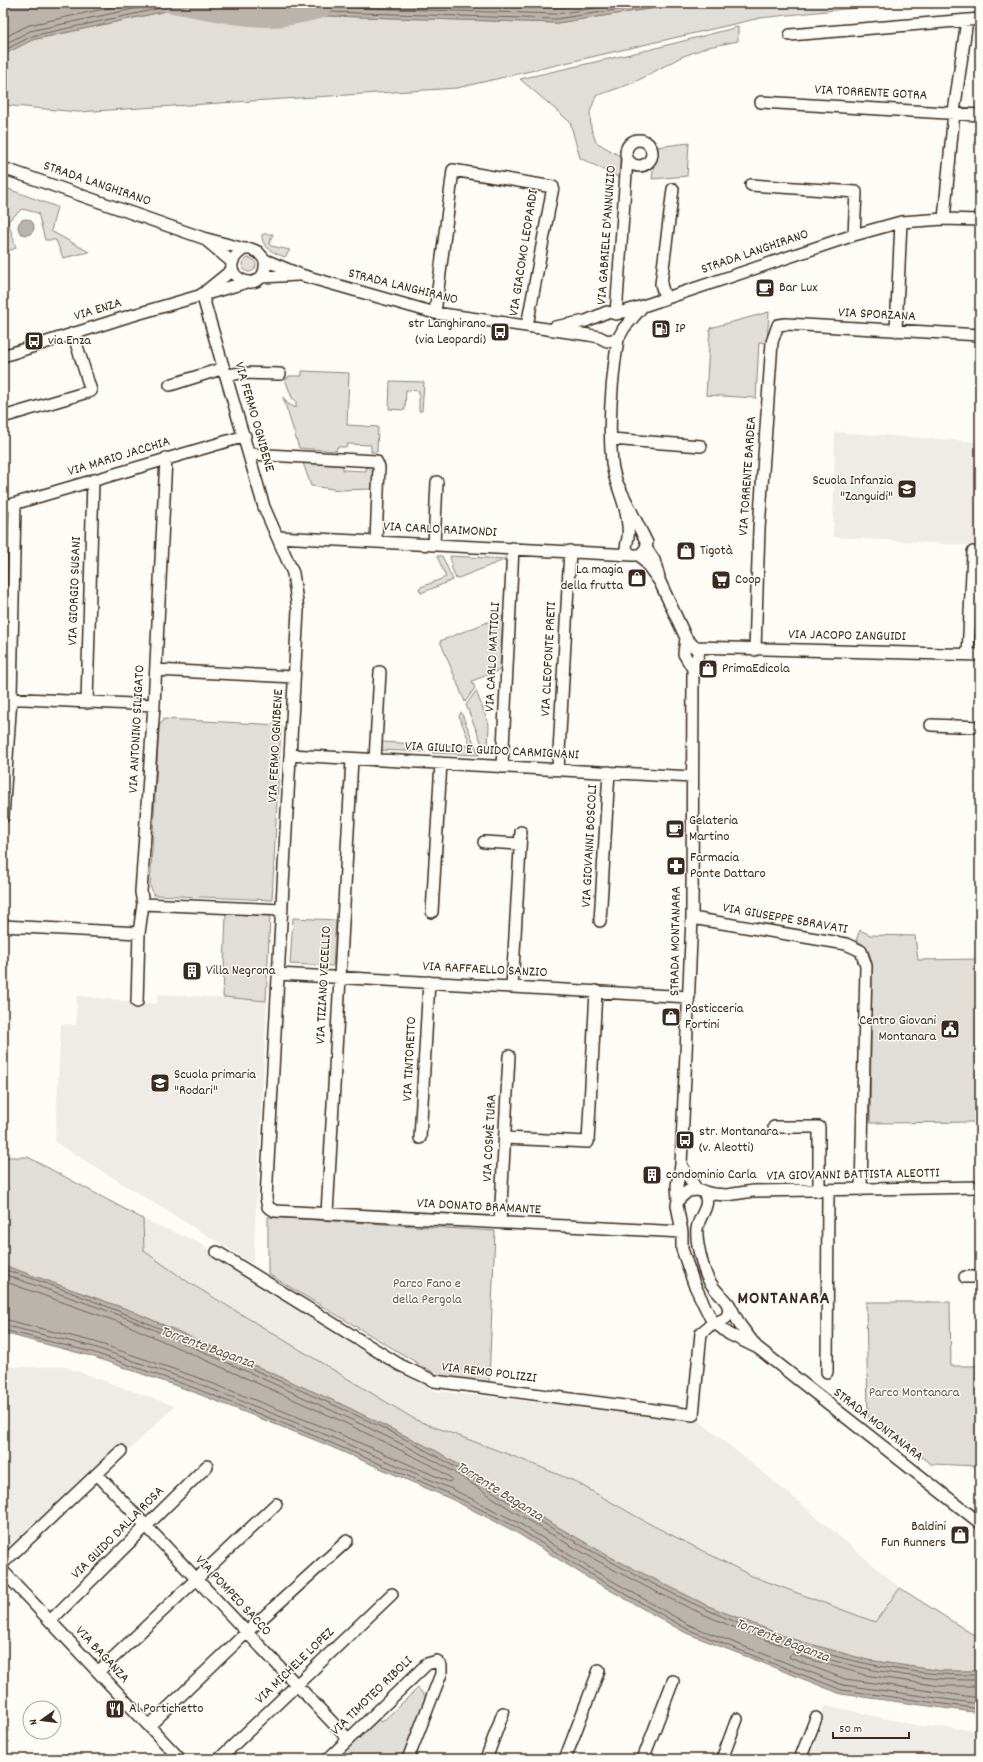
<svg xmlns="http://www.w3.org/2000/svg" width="983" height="1762" font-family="Dekko,sans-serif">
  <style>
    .built { fill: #efece7 }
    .green { fill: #e1ded7; stroke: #8e847a }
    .water { fill: #bbb4ad; stroke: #887d74 }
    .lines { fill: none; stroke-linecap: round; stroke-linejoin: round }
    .shore { stroke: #6e6157; stroke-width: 1 }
    .river { stroke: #bbb4ad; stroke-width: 18 }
    .minor-casing { stroke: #3b2a1e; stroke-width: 14 }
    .minor { stroke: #fdfcf7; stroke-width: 11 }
    .labels { text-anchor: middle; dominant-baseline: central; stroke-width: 3; stroke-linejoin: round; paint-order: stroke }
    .street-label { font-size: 14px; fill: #3b2a1e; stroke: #fdfcf7 }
    .poi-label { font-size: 14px; fill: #3b2a1e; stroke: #fdfcf7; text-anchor: start }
    .park-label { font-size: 14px; fill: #64574c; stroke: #fdfcf7 }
    .water-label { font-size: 15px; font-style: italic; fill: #615349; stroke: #fdfcf7 }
    .district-label { font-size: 18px; font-weight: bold; letter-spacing: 1px; fill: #3b2a1e; stroke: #fdfcf7 }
  </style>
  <rect width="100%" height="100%" fill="#fdfcf7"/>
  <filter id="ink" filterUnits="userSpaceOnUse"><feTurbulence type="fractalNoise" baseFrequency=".025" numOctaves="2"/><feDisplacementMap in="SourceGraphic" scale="8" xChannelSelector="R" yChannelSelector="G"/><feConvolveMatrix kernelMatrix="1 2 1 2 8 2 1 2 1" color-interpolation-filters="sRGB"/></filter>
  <g filter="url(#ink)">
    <!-- built -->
    <path class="built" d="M835 432 980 442V546L833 537Z
      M158 994 267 1001 253 1264 55 1142 61 1024 76 1025 77 996 157 1004Z
      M143 1219 196 1241 434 1391 697 1419 799 1502 900 1588 875 1622 752 1576 648 1523 574 1481 518 1458 416 1420 188 1282 144 1251Z
      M3 1367H65L175 1406 7 1567 3 1563Z
      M825 1705 920 1726 980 1730V1759H805Z"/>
    <!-- green -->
    <path class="green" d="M688 3H902L760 18 457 88 78 112 3 105V55L32 40 166 11 557 23Z
      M738 27V41L708 47 681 57 633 83 596 96 590 112 591 128 596 142 620 156V178L580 158 570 122 520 79 648 50Z
      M689 143 687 176 652 179 656 147Z
      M3 187 57 207 51 231 89 252 63 258 56 240H45L38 213 22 209 8 221 16 248 3 253Z
      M264 234H273L269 244 271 246 290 250 285 257C276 254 261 248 262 235Z
      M242 265a7 7 0 1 1 14 0a7 7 0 1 1-14 0Z
      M769 312 767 343 759 342 756 398 706 395 710 328Z
      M302 371 349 373 347 425 378 427 377 452H371V445L347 444V447H337L336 451 299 448 283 397 288 404 296 408V401L292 398 285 379 288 378 289 376H302Z
      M390 381 424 382 422 411H419V391L406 390 405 410 389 409Z
      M302 460 324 461V464L343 466V470L366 471 367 464 371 465 375 472H373L372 489 340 490 311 486Z
      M437 556H442L453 580 421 593 419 588 446 577Z
      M450 556 506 559V561L504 560 456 579 451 566 452 565Z
      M978 562H980V613H975Z
      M503 616 500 670 472 681 475 688 465 702 440 641Z
      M476 691 489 724 488 749H484L466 705Z
      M461 712 479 755 432 753 439 745 471 746 459 716Z
      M164 719 281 725 272 900 154 895 150 886 159 726Z
      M382 742 419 744 425 752 381 750Z
      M226 914 270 916 266 1001 223 997Z
      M293 918 336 920 333 966 290 964Z
      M860 930 870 935 915 936 918 960 980 959V1122L870 1123 872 964C870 953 867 945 856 940Z
      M3 1157H28L143 1219 144 1251 188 1282 416 1420 518 1458 574 1481 648 1523 752 1576 875 1622 900 1588 980 1639V1671H941L867 1660 789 1638 708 1606 614 1559 530 1511 438 1452 341 1404 132 1311 3 1265Z
      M268 1217 495 1231 489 1382 439 1376 268 1274Z
      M866 1302H950L951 1366H980V1466L931 1464 868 1417Z
      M418 1688 426 1697 420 1711 423 1712 405 1759H332L375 1723 374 1719 382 1722Z"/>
    <!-- water -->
    <path class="water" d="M3 3H688L557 23 166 11 32 40 3 55Z
      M18 227a8 8 0 1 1 16 0a8 8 0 1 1-16 0Z
      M3 1265 132 1311 341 1404 438 1452 530 1511 614 1559 708 1606 789 1638 867 1660 941 1671H980V1713L841 1694 758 1661 686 1633 585 1576 514 1531 451 1499 320 1442 191 1391 91 1356 3 1333Z"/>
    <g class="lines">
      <!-- shore -->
      <path class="shore" d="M197 3 556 14 628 3
        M399 3 556 8 587 3
        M3 38 29 25 132 3
        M3 45 30 31 161 3
        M3 51 32 36 166 7 556 19 661 3
        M3 1269C90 1296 173 1334 257 1371 317 1398 379 1423 436 1456 469 1474 499 1497 531 1516 665 1595 820 1678 980 1675
        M3 1274C45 1289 88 1303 129 1319 172 1337 214 1357 257 1376 315 1403 374 1429 431 1459 464 1476 494 1500 526 1519 661 1601 819 1682 980 1680
        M3 1281 127 1325 335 1418 431 1465 451 1478 452 1480 449 1482 326 1428 196 1377 95 1342 3 1319
        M3 1325 94 1347 194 1382 324 1434 454 1490 519 1523 590 1568 689 1625 761 1653 843 1685 980 1704
        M3 1330 92 1352 192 1387 322 1439 452 1495 516 1527 587 1572 687 1629 759 1658 842 1690 980 1709
        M980 1686H940L865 1675 792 1654 789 1656 790 1658 845 1679 980 1698"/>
      <!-- river -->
      <path class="river" d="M167 3C200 8 234 18 268 18 286 18 304 14 322 9"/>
      <!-- minor casing -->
      <g class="minor-casing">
        <path id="minor" d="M790 35 980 19
          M761 102 980 115
          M626 153a13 13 0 1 1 26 0a13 13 0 1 1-26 0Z
          M3 168 203 238 244 249H251L258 252 265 260 301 275 435 313 589 335 599 337 607 341 618 339 624 328 643 306
          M751 185 856 192 854 235
          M944 219 954 112 967 20
          M207 241 232 262
          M244 249C206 274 269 303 265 260
          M262 277 298 275
          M206 291 232 270
          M202 294 264 507 293 573 298 610 266 1198 268 1207 275 1211 682 1232
          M665 298 661 284 673 189
          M435 313 453 170 553 187 527 326
          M616 314 627 159
          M555 327 586 321 607 312 616 314 643 306 854 235 901 222 944 219 980 220
          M896 331 901 222
          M3 356 123 318 244 283
          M226 375 242 373 280 374
          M170 385 224 368
          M3 417 91 391 73 333
          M611 439 701 446
          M249 454 376 461 379 467 376 542
          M616 481 647 543 646 548 640 555H632C623 549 627 545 628 537 629 531 628 524 627 518 625 500 614 482 612 463 608 424 612 377 618 339
          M3 507 245 436
          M277 537 632 555
          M434 544 437 482
          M646 548 654 560 659 577
          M640 555 660 582 686 638 699 652 693 669 692 918 681 1165 677 1185 678 1200
          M686 638 684 654 693 669
          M695 647 980 655
          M755 650 759 529 772 342 778 325 786 324 980 335
          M968 654 973 552
          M156 670 294 677
          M3 698 154 705
          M87 703 93 480
          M931 725 980 727
          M290 755 692 777
          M375 760 380 672
          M502 767 513 548
          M558 770 570 551
          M3 817 11 698 15 504
          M484 842 520 844
          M143 904 282 910
          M432 912 441 763
          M692 918 846 944 861 951 866 966 861 1190
          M600 921 609 772
          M3 926 139 933
          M278 974 689 997
          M512 987 521 832
          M137 1002 139 933 143 904 141 892 154 705 166 458
          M774 1127H819V1191
          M420 1138 429 982
          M505 1138 588 1142 596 991
          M681 1165 697 1190
          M703 1191C713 1206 699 1214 697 1229 696 1240 699 1251 702 1262 704 1270 707 1279 712 1285 719 1297 735 1303 726 1318L718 1322H714L710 1317 694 1284 682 1249V1232L677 1205 678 1200 688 1191 697 1190 713 1194 727 1195 753 1191 980 1187
          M327 1214 352 759
          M500 1223 509 1056
          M217 1252 400 1365 434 1381 693 1415 701 1333 714 1322 729 1334 758 1348 980 1523
          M965 1277H980
          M729 1304 740 1325 755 1345
          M827 1372 828 1191
          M97 1474 348 1739
          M3 1563 121 1451
          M3 1571 180 1759
          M50 1621 207 1466
          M98 1672 276 1504
          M149 1726 247 1632 347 1541
          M219 1759 392 1594
          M328 1759 427 1664 437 1661 441 1666V1674L408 1759
          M486 1759 503 1713
          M565 1759 599 1670
          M643 1759 673 1681
          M722 1759 737 1719
          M800 1759 816 1718"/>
      </g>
      <!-- minor -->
      <use href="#minor" class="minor"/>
    </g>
  </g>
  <!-- icons -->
  <defs>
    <g id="cafe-square" transform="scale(1)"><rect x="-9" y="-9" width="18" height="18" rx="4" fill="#3b2a1e" stroke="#fdfcf7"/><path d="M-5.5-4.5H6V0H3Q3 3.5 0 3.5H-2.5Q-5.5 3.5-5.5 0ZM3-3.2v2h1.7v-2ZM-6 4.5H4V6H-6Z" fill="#fff"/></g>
    <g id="fuel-square" transform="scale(1)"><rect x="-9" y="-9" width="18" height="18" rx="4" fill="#3b2a1e" stroke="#fdfcf7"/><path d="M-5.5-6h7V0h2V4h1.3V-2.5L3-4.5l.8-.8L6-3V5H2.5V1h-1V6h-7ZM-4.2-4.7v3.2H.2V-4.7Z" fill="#fff"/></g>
    <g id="bus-square" transform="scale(1)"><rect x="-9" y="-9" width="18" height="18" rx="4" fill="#3b2a1e" stroke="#fdfcf7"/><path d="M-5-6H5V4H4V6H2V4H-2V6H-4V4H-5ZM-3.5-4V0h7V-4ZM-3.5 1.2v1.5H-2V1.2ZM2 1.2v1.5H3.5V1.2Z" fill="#fff"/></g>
    <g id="school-square" transform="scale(1)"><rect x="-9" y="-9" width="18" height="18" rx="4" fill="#3b2a1e" stroke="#fdfcf7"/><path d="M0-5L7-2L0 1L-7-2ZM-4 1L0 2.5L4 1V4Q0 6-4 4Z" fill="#fff"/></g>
    <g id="shop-square" transform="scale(1)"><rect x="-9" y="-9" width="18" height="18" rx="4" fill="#3b2a1e" stroke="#fdfcf7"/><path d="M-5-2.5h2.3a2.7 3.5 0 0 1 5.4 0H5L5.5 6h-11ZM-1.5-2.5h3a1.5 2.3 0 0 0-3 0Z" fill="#fff"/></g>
    <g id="supermarket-square" transform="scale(1)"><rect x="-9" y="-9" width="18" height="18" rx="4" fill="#3b2a1e" stroke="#fdfcf7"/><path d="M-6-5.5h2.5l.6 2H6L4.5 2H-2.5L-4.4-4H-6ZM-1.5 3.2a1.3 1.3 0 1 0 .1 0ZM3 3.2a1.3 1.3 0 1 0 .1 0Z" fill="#fff"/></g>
    <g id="pharmacy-square" transform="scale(1)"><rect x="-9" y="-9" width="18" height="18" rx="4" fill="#3b2a1e" stroke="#fdfcf7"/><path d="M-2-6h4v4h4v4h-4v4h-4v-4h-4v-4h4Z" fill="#fff"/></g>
    <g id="building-square" transform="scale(1)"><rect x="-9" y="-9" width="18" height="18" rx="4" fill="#3b2a1e" stroke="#fdfcf7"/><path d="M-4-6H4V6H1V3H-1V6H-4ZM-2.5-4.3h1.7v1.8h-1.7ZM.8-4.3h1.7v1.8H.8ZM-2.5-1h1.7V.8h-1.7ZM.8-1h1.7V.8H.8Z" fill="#fff"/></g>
    <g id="civic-square" transform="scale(1)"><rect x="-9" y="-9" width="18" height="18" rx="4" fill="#3b2a1e" stroke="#fdfcf7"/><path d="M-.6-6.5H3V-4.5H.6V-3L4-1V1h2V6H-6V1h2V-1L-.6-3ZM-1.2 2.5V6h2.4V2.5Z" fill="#fff"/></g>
    <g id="restaurant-square" transform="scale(1)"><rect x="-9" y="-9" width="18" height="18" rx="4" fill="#3b2a1e" stroke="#fdfcf7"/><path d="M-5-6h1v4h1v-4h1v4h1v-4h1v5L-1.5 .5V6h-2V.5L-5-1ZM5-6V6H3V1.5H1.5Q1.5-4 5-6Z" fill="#fff"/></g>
  </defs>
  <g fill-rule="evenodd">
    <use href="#cafe-square" x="765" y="288"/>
    <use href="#fuel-square" x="661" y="329"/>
    <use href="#bus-square" x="500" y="332"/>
    <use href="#bus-square" x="34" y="341"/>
    <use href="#school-square" x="907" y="489"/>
    <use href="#shop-square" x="686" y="551"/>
    <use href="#shop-square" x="637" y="578"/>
    <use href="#supermarket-square" x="721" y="580"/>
    <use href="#shop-square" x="708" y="669"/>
    <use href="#cafe-square" x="675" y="829"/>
    <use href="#pharmacy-square" x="676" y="866"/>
    <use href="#building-square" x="192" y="971"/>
    <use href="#shop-square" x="671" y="1017"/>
    <use href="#civic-square" x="950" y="1029"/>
    <use href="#school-square" x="160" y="1083"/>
    <use href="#bus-square" x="685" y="1140"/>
    <use href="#building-square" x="652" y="1175"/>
    <use href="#shop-square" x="960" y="1535"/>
    <use href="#restaurant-square" x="115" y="1709"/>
  </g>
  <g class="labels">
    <!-- street labels -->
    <g class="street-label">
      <text transform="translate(871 93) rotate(3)">VIA TORRENTE GOTRA</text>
      <text transform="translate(97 184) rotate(19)">STRADA LANGHIRANO</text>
      <text transform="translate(607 235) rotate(-86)">VIA GABRIELE D'ANNUNZIO</text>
      <text transform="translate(755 252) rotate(-19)">STRADA LANGHIRANO</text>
      <text transform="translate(524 253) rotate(-81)">VIA GIACOMO LEOPARDI</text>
      <text transform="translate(403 287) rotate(14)">STRADA LANGHIRANO</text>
      <text transform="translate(98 310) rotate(-17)">VIA ENZA</text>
      <text transform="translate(877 315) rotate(3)">VIA SPORZANA</text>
      <text transform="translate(254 417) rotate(74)">VIA FERMO OGNIBENE</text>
      <text transform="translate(119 457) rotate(-17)">VIA MARIO JACCHIA</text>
      <text transform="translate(748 476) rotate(-86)">VIA TORRENTE BARDEA</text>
      <text transform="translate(440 530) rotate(3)">VIA CARLO RAIMONDI</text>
      <text transform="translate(75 591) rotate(-88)">VIA GIORGIO SUSANI</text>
      <text transform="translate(847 636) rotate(1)">VIA JACOPO ZANGUIDI</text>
      <text transform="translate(493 657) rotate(-87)">VIA CARLO MATTIOLI</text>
      <text transform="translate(549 659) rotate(-87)">VIA CLEOFONTE PRETI</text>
      <text transform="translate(137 729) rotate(-87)">VIA ANTONINO SILIGATO</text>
      <text transform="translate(276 746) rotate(-87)">VIA FERMO OGNIBENE</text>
      <text transform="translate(492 751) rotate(3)">VIA GIULIO E GUIDO CARMIGNANI</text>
      <text transform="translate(590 846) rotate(-87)">VIA GIOVANNI BOSCOLI</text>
      <text transform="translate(785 919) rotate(10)">VIA GIUSEPPE SBRAVATI</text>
      <text transform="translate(676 941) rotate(-89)">STRADA MONTANARA</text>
      <text transform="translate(485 970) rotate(3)">VIA RAFFAELLO SANZIO</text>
      <text transform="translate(324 985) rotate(-87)">VIA TIZIANO VECELLIO</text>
      <text transform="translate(410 1059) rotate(-87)">VIA TINTORETTO</text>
      <text transform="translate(490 1138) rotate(-87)">VIA COSMÈ TURA</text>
      <text transform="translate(853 1175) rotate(-1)">VIA GIOVANNI BATTISTA ALEOTTI</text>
      <text transform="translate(479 1207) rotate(3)">VIA DONATO BRAMANTE</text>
      <text transform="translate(489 1373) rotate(7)">VIA REMO POLIZZI</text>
      <text transform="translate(878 1425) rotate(38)">STRADA MONTANARA</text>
      <text transform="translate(118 1533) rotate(-45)">VIA GUIDO DALLA ROSA</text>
      <text transform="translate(233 1596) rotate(47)">VIA POMPEO SACCO</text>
      <text transform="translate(102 1655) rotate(47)">VIA BAGANZA</text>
      <text transform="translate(295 1666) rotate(-44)">VIA MICHELE LOPEZ</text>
      <text transform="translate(372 1696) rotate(-44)">VIA TIMOTEO RIBOLI</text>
    </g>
    <!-- poi labels -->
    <g class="poi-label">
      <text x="779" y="288">Bar Lux</text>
      <text x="486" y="324" text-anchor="end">str Langhirano<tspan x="486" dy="16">(via Leopardi)</tspan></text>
      <text x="675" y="329">IP</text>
      <text x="48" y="341">via Enza</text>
      <text x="893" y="481" text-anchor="end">Scuola Infanzia<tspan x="893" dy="16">"Zanguidi"</tspan></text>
      <text x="700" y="551">Tigotà</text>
      <text x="623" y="570" text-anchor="end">La magia<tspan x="623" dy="16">della frutta</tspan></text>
      <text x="735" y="580">Coop</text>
      <text x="722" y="669">PrimaEdicola</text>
      <text x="689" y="821">Gelateria<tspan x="689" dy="16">Martino</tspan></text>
      <text x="690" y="858">Farmacia<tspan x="690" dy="16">Ponte Dattaro</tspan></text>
      <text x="206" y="971">Villa Negrona</text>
      <text x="685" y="1009">Pasticceria<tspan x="685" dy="16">Fortini</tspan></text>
      <text x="936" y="1021" text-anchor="end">Centro Giovani<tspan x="936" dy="16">Montanara</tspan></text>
      <text x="174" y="1075">Scuola primaria<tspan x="174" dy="16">"Rodari"</tspan></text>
      <text x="699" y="1132">str. Montanara<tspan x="699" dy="16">(v. Aleotti)</tspan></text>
      <text x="666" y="1175">condominio Carla</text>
      <text x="946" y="1527" text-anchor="end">Baldini<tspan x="946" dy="16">Fun Runners</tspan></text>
      <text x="129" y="1709">Al Portichetto</text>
    </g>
    <!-- park labels -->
    <g class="park-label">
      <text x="427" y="1284">Parco Fano e<tspan x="427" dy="16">della Pergola</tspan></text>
      <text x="914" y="1393">Parco Montanara</text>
    </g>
    <!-- water labels -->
    <g class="water-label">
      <text transform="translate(207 1348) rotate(20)">Torrente Baganza</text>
      <text transform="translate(499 1492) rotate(32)">Torrente Baganza</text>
      <text transform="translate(782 1641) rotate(21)">Torrente Baganza</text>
    </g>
    <!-- district labels -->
    <g class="district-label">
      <text x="784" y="1299">MONTANARA</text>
    </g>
  </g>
  <!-- margin -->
  <rect width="983" height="1762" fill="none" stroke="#fdfcf7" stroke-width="16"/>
  <rect x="8" y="8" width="967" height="1746" fill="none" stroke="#3b2a1e" stroke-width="1.5" filter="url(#ink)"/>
  <!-- north arrow -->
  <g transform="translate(42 1720) rotate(256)"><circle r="19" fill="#fdfcf7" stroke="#afa8a0"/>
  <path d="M0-3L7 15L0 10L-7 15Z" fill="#3b2a1e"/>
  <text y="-6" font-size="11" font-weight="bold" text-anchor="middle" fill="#3b2a1e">N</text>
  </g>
  <!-- scale -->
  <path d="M833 1732v6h76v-6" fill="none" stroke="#3b2a1e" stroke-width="2"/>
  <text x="839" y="1732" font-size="12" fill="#3b2a1e" stroke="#fdfcf7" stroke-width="3" paint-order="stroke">50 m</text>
</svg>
